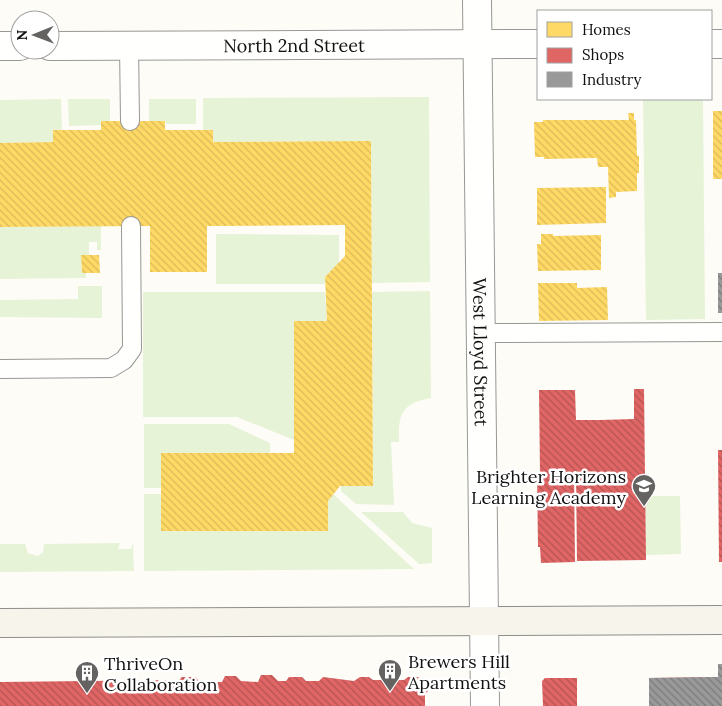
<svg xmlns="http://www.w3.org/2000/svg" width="722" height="706" font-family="Lora,serif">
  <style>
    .green { fill: #e7f3d7 }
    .homes { fill: url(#homes-back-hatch) }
    .shops { fill: url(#shops-back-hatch) }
    .industry { fill: url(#industry-back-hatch) }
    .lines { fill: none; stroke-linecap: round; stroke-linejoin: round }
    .lane-casing { stroke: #979795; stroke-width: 20 }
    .street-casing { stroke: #979795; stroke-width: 30 }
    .secondary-casing { stroke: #8e8d8b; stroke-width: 30 }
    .lane { stroke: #fffffe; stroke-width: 18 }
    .street { stroke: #fffffe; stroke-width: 28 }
    .secondary { stroke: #f6f4eb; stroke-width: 28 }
    .labels { text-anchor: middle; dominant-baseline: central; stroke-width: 5; stroke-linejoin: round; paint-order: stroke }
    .street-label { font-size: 18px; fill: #111; stroke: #fff }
    .poi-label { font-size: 18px; fill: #111; stroke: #fff; text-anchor: start }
  </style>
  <defs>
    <pattern id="homes-back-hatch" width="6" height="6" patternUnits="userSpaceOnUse" patternTransform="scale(1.25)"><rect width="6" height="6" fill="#ffd966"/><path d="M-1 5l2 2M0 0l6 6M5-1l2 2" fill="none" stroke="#dab957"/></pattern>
    <pattern id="shops-back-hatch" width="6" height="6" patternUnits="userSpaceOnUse" patternTransform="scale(1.25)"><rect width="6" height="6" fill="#e06666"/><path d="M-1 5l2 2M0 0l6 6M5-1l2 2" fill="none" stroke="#b45353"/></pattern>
    <pattern id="industry-back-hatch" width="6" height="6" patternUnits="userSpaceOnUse" patternTransform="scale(1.25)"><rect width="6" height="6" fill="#999"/><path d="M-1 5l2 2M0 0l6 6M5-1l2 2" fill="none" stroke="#7b7b7b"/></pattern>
  </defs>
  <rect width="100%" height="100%" fill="#fdfcf7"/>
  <!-- green -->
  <path class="green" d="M429 97 430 282 372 283 371 141 213 142V130H203V98Z
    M61 99 62 130H53V142L0 143V100Z
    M68 99H110V121H101V125L69 126Z
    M149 99H196V124H166L165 121H149Z
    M643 99H703L705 319 646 320Z
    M101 226V250H97V242H89V255H81L82 273H86V278L0 279V227Z
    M216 234 339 235V263L325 277V284H216Z
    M78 286H102V318L0 317V300L78 299Z
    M430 291 431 398C402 403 398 414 399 442H391L394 505 356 504 341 491V486L373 485 372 292Z
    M143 292H325L327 321 294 322V440L237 417H143Z
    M144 424H229L270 443V453H161V488H144Z
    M144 494H161V531H327L328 501 333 494 414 569 144 571Z
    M645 496H680L681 554 646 555Z
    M361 512H403L412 523 432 528V563L419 564Z
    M120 543 118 549H131L133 543 134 571 0 572V544H25L28 553 38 556 43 552 44 544Z"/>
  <!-- homes -->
  <path class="homes" d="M713 111H722V179H713Z
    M628 113H634V120H636L637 156H639V173H637V191L616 192V197L609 198 608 167H598L597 158 544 159V157H535L534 122H543V120H629Z
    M101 121H165V130H213V142L371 141 373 486H340L328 501V531H161V453H294V321H327L325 277 345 256V225L207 226V272H150V226L0 227V143L53 142V130H101Z
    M606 187V223L537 225V188Z
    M541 234H553V236L601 235V270L538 271 537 244H541Z
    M81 255H99L100 273H82Z
    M538 283H577V288L607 287 608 320 539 321Z"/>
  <!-- shops -->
  <path class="shops" d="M634 389H644L646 560 577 561 576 471H574L575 562 541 563 540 547H538L537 472H540L539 390H575L576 420H600L634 419Z
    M718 450H722V562H719Z
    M261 675H272L278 681H286L289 677H302L306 681H319L323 677 354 681 360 677H369L373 680H404L408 677H418L428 682V691L425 694V706H0V682L174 680 177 682 182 677H196L199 682H222L225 676H236L241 681 258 682Z
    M722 677V706H649V678Z
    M545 678H577V706H543L542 681Z"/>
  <!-- industry -->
  <path class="industry" d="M718 273H722V313H718Z
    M718 664H722V706H649V678L718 677Z"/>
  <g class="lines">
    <!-- lane casing -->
    <g class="lane-casing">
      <path id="lane" d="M129 45 130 121
        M481 333 722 332
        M0 369 111 368 124 360 132 349 131 226"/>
    </g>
    <!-- street casing -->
    <g class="street-casing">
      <g id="street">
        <path id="s1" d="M477 0 485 706"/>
        <path d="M711 44H722"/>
        <path d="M0 46H20"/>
        <path id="s2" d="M50 46 538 44"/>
      </g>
    </g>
    <!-- secondary casing -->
    <g class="secondary-casing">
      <path id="secondary" d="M0 623 722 620"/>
    </g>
    <!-- lane -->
    <use href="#lane" class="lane"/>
    <!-- street -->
    <use href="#street" class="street"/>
    <!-- secondary -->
    <use href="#secondary" class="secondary"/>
  </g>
  <!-- icons -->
  <defs>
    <g id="school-pin" transform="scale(1.25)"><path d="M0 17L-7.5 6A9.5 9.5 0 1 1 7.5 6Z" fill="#646362" stroke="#fff"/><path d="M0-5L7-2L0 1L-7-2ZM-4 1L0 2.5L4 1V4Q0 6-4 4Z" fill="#fff"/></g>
    <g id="building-pin" transform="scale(1.25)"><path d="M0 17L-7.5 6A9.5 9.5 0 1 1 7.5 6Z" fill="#646362" stroke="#fff"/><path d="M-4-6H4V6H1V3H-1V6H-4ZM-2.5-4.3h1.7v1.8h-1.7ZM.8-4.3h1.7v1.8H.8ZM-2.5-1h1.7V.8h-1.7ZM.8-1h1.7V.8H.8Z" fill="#fff"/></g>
  </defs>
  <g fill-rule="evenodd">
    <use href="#school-pin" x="644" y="486"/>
    <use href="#building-pin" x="390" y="671"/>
    <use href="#building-pin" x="87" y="673"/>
  </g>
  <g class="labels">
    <!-- street labels -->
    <g class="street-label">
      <text stroke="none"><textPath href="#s2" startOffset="244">North 2nd Street</textPath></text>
      <text stroke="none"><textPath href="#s1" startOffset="352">West Lloyd Street</textPath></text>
    </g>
    <!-- poi labels -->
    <g class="poi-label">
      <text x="626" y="476" text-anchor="end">Brighter Horizons<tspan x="626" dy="21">Learning Academy</tspan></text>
      <text x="408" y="661">Brewers Hill<tspan x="408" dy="21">Apartments</tspan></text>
      <text x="104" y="663">ThriveOn<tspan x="104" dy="21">Collaboration</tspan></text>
    </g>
  </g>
  <!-- legend -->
  <rect x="537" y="10" width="175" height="90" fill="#ffffff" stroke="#a0a0a0"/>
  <rect x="547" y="22" width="25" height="15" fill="#ffd966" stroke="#a0a0a0"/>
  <text x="582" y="35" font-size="15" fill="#111111">Homes</text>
  <rect x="547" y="48" width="25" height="15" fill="#e06666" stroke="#a0a0a0"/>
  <text x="582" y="60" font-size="15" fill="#111111">Shops</text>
  <rect x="547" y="72" width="25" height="15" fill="#999999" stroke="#a0a0a0"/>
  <text x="582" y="85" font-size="15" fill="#111111">Industry</text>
  <!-- north arrow -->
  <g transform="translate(35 35) rotate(269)"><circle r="24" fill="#ffffff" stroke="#a0a0a0"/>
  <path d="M0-4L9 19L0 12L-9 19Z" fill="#646362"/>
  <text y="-8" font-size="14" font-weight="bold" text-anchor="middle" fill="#111111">N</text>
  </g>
</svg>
